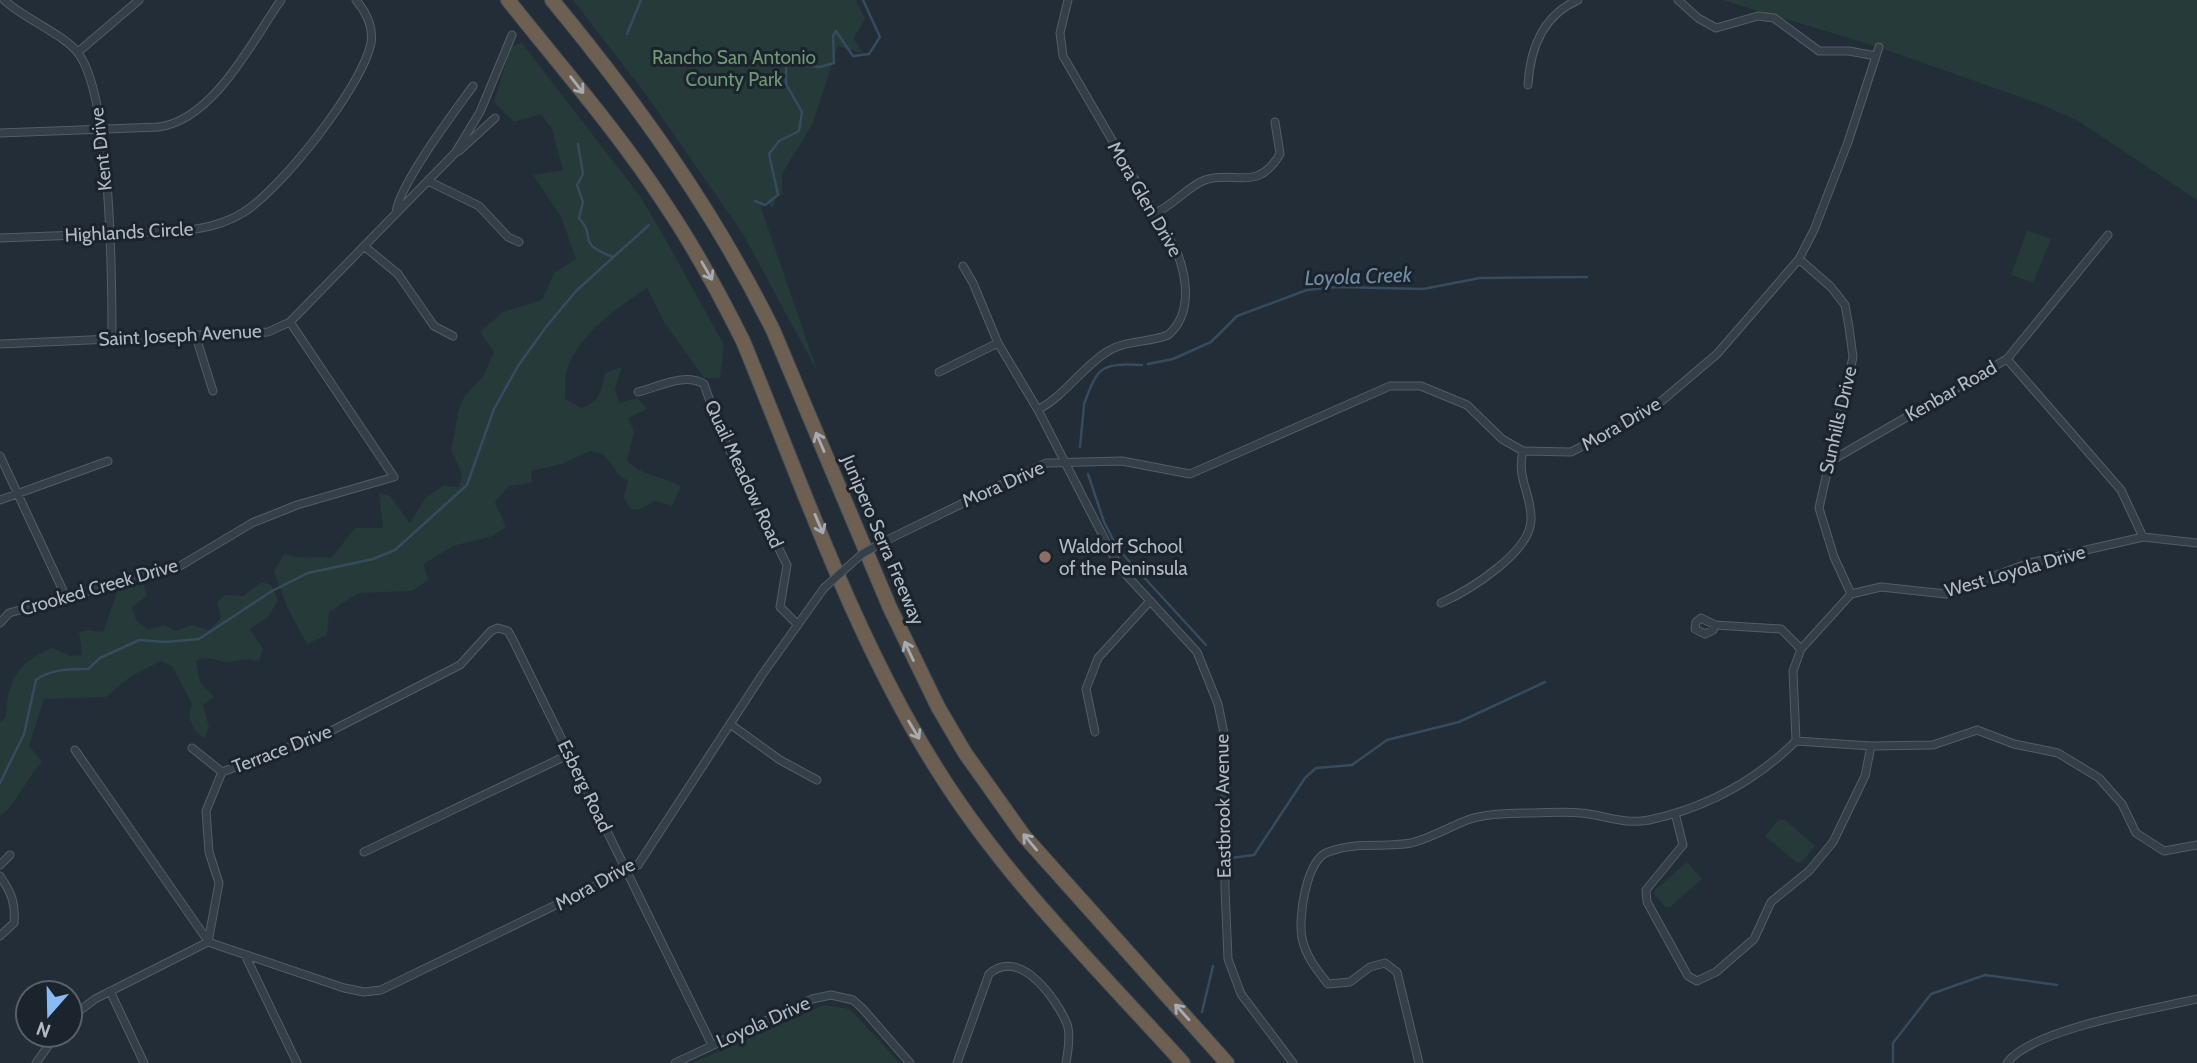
<svg xmlns="http://www.w3.org/2000/svg" width="2197" height="1063" font-family="Cabin,sans-serif">
  <style>
    .green { fill: #253a39 }
    .lines { fill: none; stroke-linecap: round; stroke-linejoin: round }
    .stream { stroke: #364b5d; stroke-width: 2.5 }
    .street-casing { stroke: #535d65; stroke-width: 9 }
    .highway-casing { stroke: #404a52; stroke-width: 16 }
    .street { stroke: #353f48; stroke-width: 7 }
    .highway { stroke: #6d6053; stroke-width: 14 }
    .street-bridge-casing { stroke: #535d65; stroke-width: 9; stroke-linecap: butt }
    .street-bridge { stroke: #353f48; stroke-width: 7 }
    .oneway { stroke: #a6acb3 }
    .education-dot { fill: #8d6e63; stroke: #1b242c; stroke-width: 2.5 }
    .labels { text-anchor: middle; dominant-baseline: central; stroke-width: 6; stroke-linejoin: round; paint-order: stroke }
    .park-label { font-size: 19px; fill: #709875; stroke: #1b242c }
    .street-label { font-size: 19px; fill: #b0bac4; stroke: #1b242c }
    .poi-label { font-size: 19px; fill: #b0bac4; stroke: #1b242c; text-anchor: start }
    .water-label { font-size: 21px; font-style: italic; fill: #728ea6; stroke: #1b242c }
  </style>
  <rect width="100%" height="100%" fill="#222d37"/>
  <!-- green -->
  <path class="green" d="M573 0H856L865 19 854 38 862 53 838 46 813 123 782 174V195L776 197 773 209 766 201 761 208 818 373 743 234 647 96Z
    M1722 0H2197V200L2078 121 2045 106 1875 46Z
    M522 43 640 196 662 233 724 345 720 378H704L664 322 647 288C616 309 584 330 568 366 564 375 566 389 565 399L581 408C599 403 602 390 605 373L622 367 615 389 619 403 637 398 647 409 628 418 634 431 627 461C644 477 660 475 681 486L672 506 655 501 639 510 631 509 623 497 628 481 620 476 604 455 590 451 562 464 531 471 532 483 509 486 495 502 506 527 493 536 453 546 424 564 428 580 412 591 358 593 329 612 327 635 307 644 287 607 274 571 284 554C305 561 312 555 331 558L355 528H383L379 493 390 496 410 523 426 497 443 486 459 487 462 474 451 450 459 409 464 397 483 376 494 352 480 332 503 312 542 300 554 273 576 259 561 217 533 175 563 170 552 129 541 114 514 122 494 102 511 46Z
    M2027 230 2051 239 2033 283 2011 275Z
    M143 582 147 596 132 607 136 620 148 630 164 625 175 631 192 625 209 630 221 618 217 602 226 595 243 596 262 582 271 585 278 600 269 616 250 629 263 649 259 661C245 658 243 660 231 662 217 663 209 654 196 661L200 682 214 697 203 705 209 727 205 739 196 732 189 718 192 704 172 666 161 661 130 677 106 697 44 699 29 746 42 762C29 775 13 809 0 816V722L6 717C7 681 19 661 52 648L71 656 82 655 79 632 89 630 103 632 118 589Z
    M1778 820H1785L1815 846 1802 862H1796L1765 836Z
    M1687 862 1702 879 1670 907H1665L1654 894 1655 890Z
    M824 1005 850 1009 900 1063H692Z"/>
  <g class="lines">
    <!-- stream -->
    <path class="stream" d="M627 34 641 0
      M578 144 583 174 577 185 583 202 579 218C598 239 574 242 613 257
      M755 201 765 205 778 195 769 154 779 141 799 131 802 112 786 84V64L820 67 834 63 833 36 836 31 853 56 869 54 880 37 863 0
      M1148 364 1173 359 1211 342 1237 316 1307 290 1337 287 1423 289 1480 278 1587 277
      M1084 404C1098 366 1101 363 1142 365
      M1080 447 1084 406
      M1088 474 1104 522 1118 549 1206 645
      M0 783 24 734 36 680C50 669 71 669 88 669L100 658 139 640 165 642 199 639 272 591 308 573 373 559 395 550 467 485 494 409 518 366 546 327 576 291 649 225
      M1231 858 1254 855 1305 778 1316 768 1352 765 1387 740 1459 722 1545 682
      M1202 1012 1213 966
      M1893 1063V1043L1931 994 1985 975 2057 985"/>
    <!-- street casing -->
    <g class="street-casing">
      <path id="street" d="M4 0C23 18 65 35 78 53 111 96 112 280 112 339
        M1678 0 1698 18 1716 28 1758 16 1774 18 1819 51H1849L1876 56
        M78 52 139 0
        M1528 85C1530 49 1543 15 1578 0
        M0 133 159 127C214 119 251 43 281 0
        M459 151 495 118
        M428 181 479 206 508 237 519 242
        M396 213C398 186 455 111 473 86
        M1153 214C1173 206 1188 186 1205 180 1235 170 1257 193 1280 154L1275 122
        M0 238 183 231C205 228 225 224 244 212 282 188 362 87 371 43 374 26 366 12 356 0
        M364 246 398 274 434 326 453 336
        M1799 259 1831 287 1845 305 1849 327 1853 357 1819 508 1834 557 1851 594
        M963 266 973 283 998 343 1038 410 1119 567 1197 652 1218 704 1225 738V889L1228 959 1241 994 1293 1063
        M195 334 213 391
        M0 344 268 332 290 322 455 153 480 112 512 35
        M2007 359 2121 490 2143 537
        M939 372 998 343
        M638 392C659 387 684 372 704 384L721 433 787 565 780 607 798 625
        M1038 410C1065 395 1080 370 1105 353 1123 340 1148 343 1168 335 1193 314 1187 276 1176 250L1063 56 1060 33 1068 0
        M0 456 66 597
        M1829 462 2007 359 2108 235
        M0 500 108 461
        M885 541 1046 463 1122 461 1190 474 1390 386H1421L1467 405 1502 439 1523 451 1571 452 1628 423 1658 404 1717 354 1799 259 1814 230 1848 142 1879 47
        M1441 603C1468 591 1530 553 1531 520 1532 494 1516 479 1523 451
        M0 623 9 613 180 566 252 523 297 505 394 477 290 322
        M1715 625 1713 630 1705 634 1695 629 1696 622 1701 618 1715 625 1781 629 1801 649
        M730 724 780 760 817 780
        M1095 732 1086 689 1098 658 1150 601
        M1796 741 1871 746 1933 745 1977 730 2014 744 2058 753 2099 778 2122 804 2136 833 2164 851 2197 845
        M192 748 222 772
        M75 750 208 941
        M1675 813 1683 845 1646 890 1647 902 1688 976 1697 981 1716 972 1754 939 1771 902 1809 871 1833 842 1865 776 1871 746
        M364 852 570 754
        M0 865 10 855
        M0 876C11 892 16 903 14 923L0 936
        M208 942 219 883 209 852 206 811 222 772 323 735 460 665 491 631 498 628 508 631 513 640 712 1045
        M208 942 344 988 364 992 381 990 638 865 762 675 824 588
        M245 955 297 1063
        M110 991 144 1063
        M70 1018 95 999 208 942
        M36 1063 56 1035
        M675 1063 812 999 831 995 853 1000 862 1008 910 1063
        M957 1063 989 974C1020 946 1057 1000 1067 1024 1071 1035 1068 1052 1066 1063
        M1419 1063 1397 972 1385 963 1370 967 1350 982 1328 984C1317 970 1306 957 1302 938 1298 918 1306 860 1328 852 1357 841 1383 848 1411 843 1431 838 1451 826 1470 819 1487 814 1510 813 1528 813 1545 813 1564 811 1581 813 1604 815 1626 825 1649 820 1706 808 1755 781 1796 741L1793 671 1801 649 1851 594 1881 587 1946 594 2029 563 2143 537 2197 543
        M2007 1063C2031 1029 2154 1009 2197 999"/>
    </g>
    <!-- highway casing -->
    <g class="highway-casing">
      <path id="highway" d="M508 0C562 68 620 134 667 207 696 250 720 295 743 341 802 484 853 635 935 766 1003 876 1097 968 1183 1063
        M552 0C637 103 713 209 773 330L890 608 938 707 965 753 1024 836 1227 1063"/>
    </g>
    <!-- street -->
    <use href="#street" class="street"/>
    <!-- highway -->
    <use href="#highway" class="highway"/>
    <!-- street-bridge casing -->
    <g class="street-bridge-casing">
      <path id="street-bridge" d="M824 588 862 554 885 541"/>
    </g>
    <!-- street-bridge -->
    <use href="#street-bridge" class="street-bridge"/>
  </g>
  <!-- one-way arrows -->
  <defs><path id="oneway-shaft" d="M-6 0H5M1.5-3L5.5 0L1.5 3" fill="none" stroke-width="1.6" stroke-linecap="round" stroke-linejoin="round" transform="scale(1.75)"/></defs>
  <g class="oneway">
    <use href="#oneway-shaft" transform="translate(577 85) rotate(52)"/>
    <use href="#oneway-shaft" transform="translate(707 271) rotate(60)"/>
    <use href="#oneway-shaft" transform="translate(820 442) rotate(-113)"/>
    <use href="#oneway-shaft" transform="translate(819 524) rotate(67)"/>
    <use href="#oneway-shaft" transform="translate(909 651) rotate(-115)"/>
    <use href="#oneway-shaft" transform="translate(914 730) rotate(59)"/>
    <use href="#oneway-shaft" transform="translate(1030 842) rotate(-130)"/>
    <use href="#oneway-shaft" transform="translate(1182 1012) rotate(-132)"/>
  </g>
  <!-- markers -->
  <circle class="education-dot" cx="1045" cy="557" r="7"/>
  <g class="labels">
    <!-- park labels -->
    <g class="park-label">
      <text x="734" y="57">Rancho San Antonio<tspan x="734" dy="22">County Park</tspan></text>
    </g>
    <!-- street labels -->
    <g class="street-label">
      <text transform="translate(101 149) rotate(-96)">Kent Drive</text>
      <text transform="translate(1145 199) rotate(60)">Mora Glen Drive</text>
      <text transform="translate(129 232) rotate(-3)">Highlands Circle</text>
      <text transform="translate(180 335) rotate(-3)">Saint Joseph Avenue</text>
      <text transform="translate(1951 391) rotate(-30)">Kenbar Road</text>
      <text transform="translate(1838 420) rotate(-77)">Sunhills Drive</text>
      <text transform="translate(1621 424) rotate(-30)">Mora Drive</text>
      <text transform="translate(744 474) rotate(65)">Quail Meadow Road</text>
      <text transform="translate(1003 484) rotate(-24)">Mora Drive</text>
      <text transform="translate(883 540) rotate(67)">Junipero Serra Freeway</text>
      <text transform="translate(2015 571) rotate(-16)">West Loyola Drive</text>
      <text transform="translate(99 587) rotate(-16)">Crooked Creek Drive</text>
      <text transform="translate(282 749) rotate(-21)">Terrace Drive</text>
      <text transform="translate(585 786) rotate(64)">Esberg Road</text>
      <text transform="translate(1223 806) rotate(-91)">Eastbrook Avenue</text>
      <text transform="translate(595 884) rotate(-29)">Mora Drive</text>
      <text transform="translate(763 1022) rotate(-24)">Loyola Drive</text>
    </g>
    <!-- poi labels -->
    <g class="poi-label">
      <text x="1059" y="546">Waldorf School<tspan x="1059" dy="22">of the Peninsula</tspan></text>
    </g>
    <!-- water labels -->
    <g class="water-label">
      <text transform="translate(1358 276) rotate(-2)">Loyola Creek</text>
    </g>
  </g>
  <!-- north arrow -->
  <g transform="translate(49 1014) rotate(200)"><circle r="33" fill="#1b242c" stroke="#576069" stroke-width="2"/>
  <path d="M0-5L12 26L0 18L-12 26Z" fill="#88bbf1"/>
  <text y="-10" font-size="19" font-weight="bold" text-anchor="middle" fill="#b0bac4">N</text>
  </g>
</svg>
